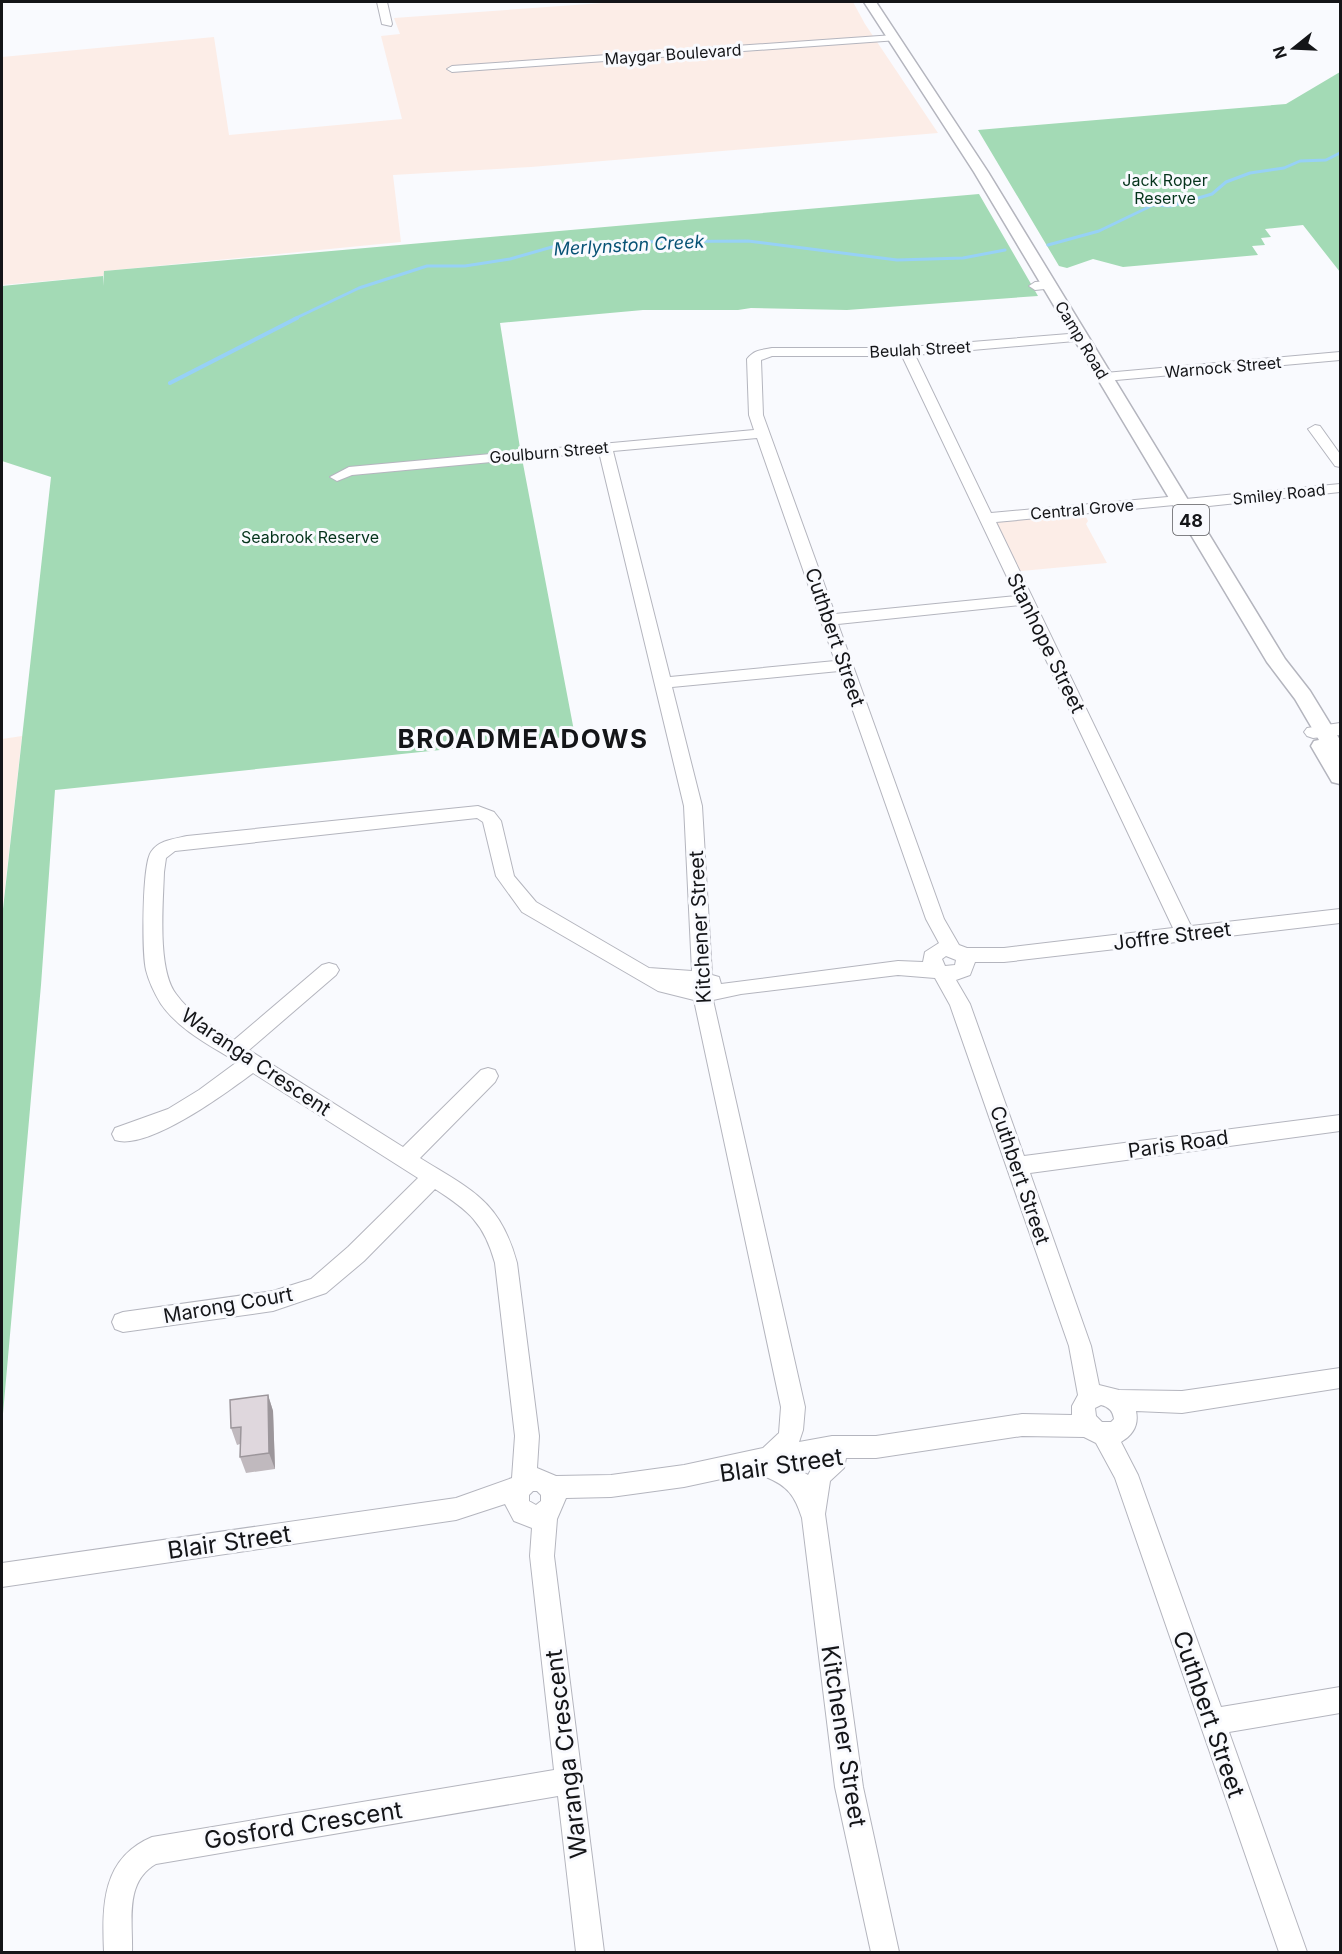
<svg xmlns="http://www.w3.org/2000/svg" width="1342" height="1954" font-family="Inter,sans-serif">
  <style>
    .commercial { fill: #fcede7 }
    .green { fill: #a3dab5 }
    .lines { fill: none; stroke-linecap: round; stroke-linejoin: round }
    .stream-far1 { stroke: #97d1f6; stroke-width: 3 }
    .stream { stroke: #97d1f6; stroke-width: 4 }
    .minor-casing { stroke: #b4b5be; stroke-width: 2 }
    .major-casing { stroke: #b4b5be; stroke-width: 3 }
    .minor { fill: #fff; fill-rule: evenodd }
    .major { fill: #fff; fill-rule: evenodd }
    .wall { fill: #c0b9be }
    .shaded-wall { fill: #9c969b }
    .building { fill: #dfd7dd; stroke: #9c969b; stroke-width: 1.5 }
    .labels { text-anchor: middle; dominant-baseline: central; stroke-width: 6; stroke-linejoin: round; paint-order: stroke }
    .far-street-label { font-size: 16px; fill: #141518; stroke: #f9fafe }
    .far-park-label { font-size: 16px; fill: #04331b; stroke: #f9fafe }
    .far-water-label { font-size: 18px; font-style: italic; fill: #075275; stroke: #f9fafe }
    .shield { fill: #f9fafe; stroke: #595a5d; stroke-width: 1.5 }
    .shield-label { font-size: 18px; font-weight: bold; fill: #141518 }
    .street-label { font-size: 20px; fill: #141518; stroke: #f9fafe }
    .near-street-label { font-size: 24px; fill: #141518; stroke: #f9fafe }
    .district-label { font-size: 26px; font-weight: bold; letter-spacing: 1.5px; fill: #141518; stroke: #f9fafe }
  </style>
  <rect width="100%" height="100%" fill="#f9fafe"/>
  <!-- commercial -->
  <path class="commercial" d="M617 2H853L865 24 938 133 531 167 393 175 401 242 105 271 103 276 2 285V57L214 37 229 135 402 119 381 36 400 34 394 18Z
    M1082 509 1088 521 1086 524 1107 563 1012 572 986 518Z
    M22 736 2 914V739Z"/>
  <!-- green -->
  <path class="green" d="M1340 72V272L1303 225 1265 229 1271 237 1261 238 1265 245 1252 246 1258 255 1123 267 1093 259 1067 268 1059 266 978 130 1286 104Z
    M979 194 1038 296 847 310 751 308 738 310H643L500 323 520 448 575 736 55 790 41 985 2 1425V918L51 477 2 461V286L103 276V286L104 271Z"/>
  <g class="lines">
    <!-- stream-far1 -->
    <path class="stream-far1" d="M1048 245 1099 231 1153 205 1171 206 1212 194 1226 182 1250 173 1284 168 1300 161 1326 160 1340 153
      M294 319 359 288 427 266H465L510 259 552 247 610 242 748 241 897 260 963 258 1005 250"/>
    <!-- stream -->
    <path class="stream" d="M170 383 297 318"/>
    <!-- minor casing -->
    <g class="minor-casing">
      <path id="minor" d="M377 2H387L392 24 391 26 382 24Z
        M894 35 898 36V40L452 72 447 69 452 66Z
        M1049 281 1054 282 1055 285 1054 288 1035 290 1029 286 1035 282Z
        M1081 333 1088 337 1086 340 915 355 991 513 1179 496 1186 499 1340 484V492L1181 509 1174 505 996 522 1191 926 1340 909V923L1004 962H975L970 975 956 980 970 1004 1024 1156 1340 1115V1131L1030 1173 1091 1346 1099 1385 1119 1390 1182 1391 1340 1368V1388L1182 1413 1136 1411C1139 1425 1133 1435 1121 1442L1138 1475 1221 1707 1340 1687V1713L1229 1732 1307 1952H1279L1115 1478 1096 1443 1084 1437 1022 1436 876 1458H846L844 1468 830 1481 825 1514 863 1787 899 1952H871L835 1787 802 1518C795 1496 788 1486 766 1477L763 1470 684 1487 611 1497 566 1498 557 1519 554 1556 604 1952H576L558 1796 156 1864C124 1882 133 1922 132 1952H104C102 1905 102 1858 152 1837L554 1770 530 1556 532 1528 514 1521 505 1504 456 1520 2 1587V1563L456 1498 512 1478 515 1436 495 1263C484 1223 469 1211 435 1189L364 1261 326 1293 273 1311 123 1332 115 1329 112 1322 115 1315 123 1312 273 1291 311 1279 348 1247 418 1178 253 1073C226 1093 148 1151 115 1140L112 1134 115 1128 168 1109 199 1090 237 1062C211 1046 179 1030 161 1004 155 994 149 982 146 970 142 953 142 865 151 852 159 840 174 839 187 836L478 806 494 812 501 821 514 876 536 902 649 968 692 971 684 806 599 452 352 475 337 481 330 477 349 467 754 430 749 415 747 359C754 350 761 350 772 348H897ZM772 356H902L1016 596 835 614 763 415 761 360ZM757 438 835 661 670 677 613 451ZM1020 605 1173 928 1004 948H967L959 945 944 919 838 624ZM839 671 926 919 939 943 925 952 923 962 898 961 721 984 719 977 712 975 702 806 672 687ZM477 818 483 822 496 876 522 912 658 991 694 1000 781 1407 779 1433 763 1448 684 1465 611 1475 556 1476 537 1468 539 1436 517 1263C500 1200 471 1190 420 1158L495 1082 498 1076 495 1070 488 1068 481 1070 403 1147 249 1050 336 975 339 970 336 965 329 963 322 965 234 1040C213 1027 191 1015 176 994 157 969 163 904 164 872L166 858 175 851ZM946 956 956 960 955 965 945 966 942 959ZM898 975 935 978 950 1005 1069 1346 1078 1395 1072 1406V1415L1022 1414 876 1436H832L799 1442 803 1430 805 1407 713 1000 741 994ZM1101 1405C1109 1407 1113 1411 1114 1419L1111 1422H1102L1096 1416 1095 1408ZM816 1461 808 1475 792 1465ZM533 1491H537L541 1495V1501L536 1505 529 1501V1495Z
        M1340 352V360L1105 381 1098 377 1105 373Z
        M1315 425 1320 426 1340 454V467L1335 466 1308 429Z
        M1340 723V735L1313 738 1307 736 1304 732 1307 728Z"/>
    </g>
    <!-- major casing -->
    <g class="major-casing">
      <path id="major" d="M864 2H876L988 172 1285 659 1310 691 1340 740V784L1332 782 1311 746 1314 741 1319 740 1295 699 1267 662 974 172Z"/>
    </g>
    <!-- minor -->
    <use href="#minor" class="minor"/>
    <!-- major -->
    <use href="#major" class="major"/>
  </g>
  <!-- wall -->
  <path class="wall" d="M268 1395 273 1411 275 1469 246 1473 240 1457V1444L237 1445 231 1428Z"/>
  <!-- shaded-wall -->
  <path class="shaded-wall" d="M268 1395 273 1411 275 1469 269 1453Z"/>
  <!-- building -->
  <path class="building" d="M268 1395 269 1453 240 1457 241 1427 231 1428 230 1400Z"/>
  <g class="labels">
    <!-- far-street labels -->
    <g class="far-street-label">
      <text transform="translate(673 54) rotate(-4)">Maygar Boulevard</text>
      <text transform="translate(1082 340) rotate(59)">Camp Road</text>
      <text transform="translate(920 349) rotate(-3)">Beulah Street</text>
      <text transform="translate(1223 367) rotate(-5)">Warnock Street</text>
      <text transform="translate(549 452) rotate(-5)">Goulburn Street</text>
      <text transform="translate(1279 494) rotate(-6)">Smiley Road</text>
      <text transform="translate(1082 509) rotate(-5)">Central Grove</text>
    </g>
    <!-- far-park labels -->
    <g class="far-park-label">
      <text x="1165" y="180">Jack Roper<tspan x="1165" dy="18">Reserve</tspan></text>
      <text x="310" y="537">Seabrook Reserve</text>
    </g>
    <!-- far-water labels -->
    <g class="far-water-label">
      <text transform="translate(629 245) rotate(-3)">Merlynston Creek</text>
    </g>
    <!-- shield labels -->
    <rect class="shield" x="1173" y="505" width="36" height="30" rx="4.5"/>
    <g class="shield-label">
      <text x="1191" y="520">48</text>
    </g>
    <!-- street labels -->
    <g class="street-label">
      <text transform="translate(835 637) rotate(71)">Cuthbert Street</text>
      <text transform="translate(1046 643) rotate(64)">Stanhope Street</text>
      <text transform="translate(700 927) rotate(-93)">Kitchener Street</text>
      <text transform="translate(1172 936) rotate(-7)">Joffre Street</text>
      <text transform="translate(256 1062) rotate(34)">Waranga Crescent</text>
      <text transform="translate(1178 1144) rotate(-8)">Paris Road</text>
      <text transform="translate(1020 1175) rotate(71)">Cuthbert Street</text>
      <text transform="translate(228 1305) rotate(-10)">Marong Court</text>
    </g>
    <!-- near-street labels -->
    <g class="near-street-label">
      <text transform="translate(781 1465) rotate(-8)">Blair Street</text>
      <text transform="translate(229 1542) rotate(-8)">Blair Street</text>
      <text transform="translate(1209 1714) rotate(71)">Cuthbert Street</text>
      <text transform="translate(844 1736) rotate(81)">Kitchener Street</text>
      <text transform="translate(566 1754) rotate(-97)">Waranga Crescent</text>
      <text transform="translate(303 1825) rotate(-9)">Gosford Crescent</text>
    </g>
    <!-- district labels -->
    <g class="district-label">
      <text x="523" y="738">BROADMEADOWS</text>
    </g>
  </g>
  <!-- border -->
  <rect width="1342" height="1954" fill="none" stroke="#141518" stroke-width="6"/>
  <!-- north arrow -->
  <g transform="translate(1294 48) rotate(252)" stroke="#f9fafe" stroke-width="4.5" paint-order="stroke">
  <path d="M0-4.5L10 22L0 15L-10 22Z" fill="#141518"/>
  <text y="-9" font-size="16" font-weight="bold" text-anchor="middle" fill="#141518">N</text>
  </g>
</svg>
